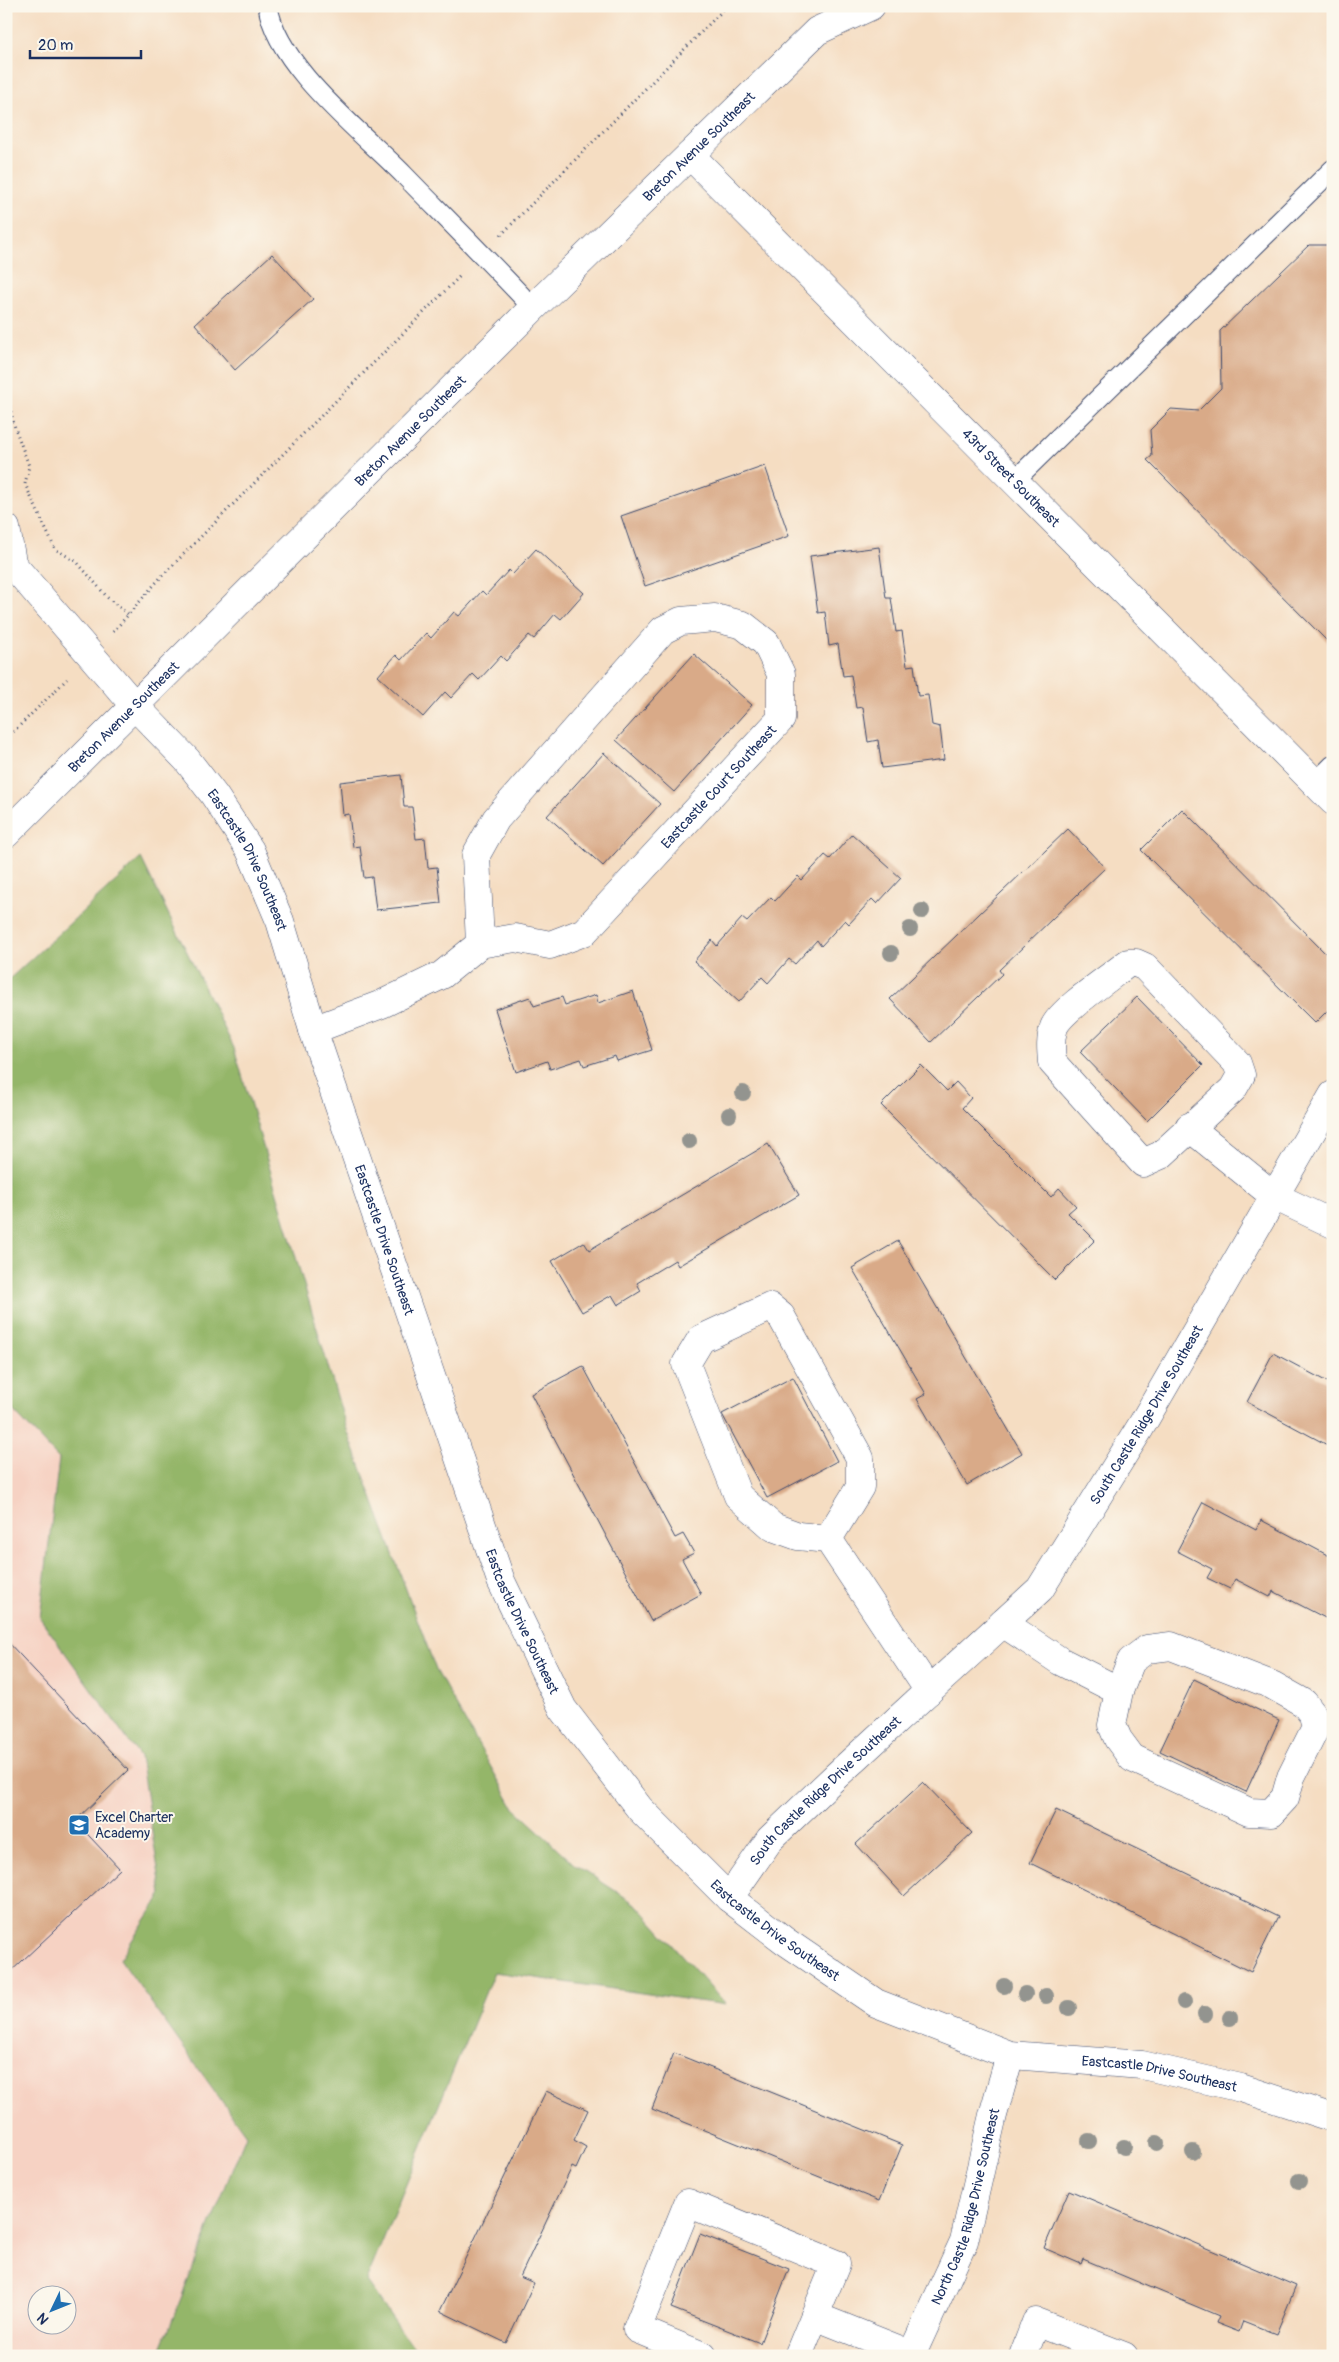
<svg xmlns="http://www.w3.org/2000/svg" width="1339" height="2362" font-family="Pangolin,sans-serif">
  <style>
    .built { fill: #f6d2c3; fill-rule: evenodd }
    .forest { fill: #94b669; stroke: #587264 }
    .building { fill: #d9aa88 }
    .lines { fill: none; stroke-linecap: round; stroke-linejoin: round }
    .lane-casing { stroke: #3c496d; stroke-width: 21 }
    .street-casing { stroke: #3c496d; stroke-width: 29 }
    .secondary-casing { stroke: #3c496d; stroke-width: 29 }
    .path { stroke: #3c496d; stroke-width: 3; stroke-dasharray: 1 4; stroke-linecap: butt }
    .lane { stroke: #fff; stroke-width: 19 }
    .street { stroke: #fff; stroke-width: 28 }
    .secondary { stroke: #fff; stroke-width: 28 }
    .tree { fill: #93948f }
    .labels { text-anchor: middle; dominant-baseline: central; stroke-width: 4; stroke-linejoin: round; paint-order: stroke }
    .street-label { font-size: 14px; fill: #1b2f5e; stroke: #fbf7ec }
    .poi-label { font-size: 14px; fill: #1b2f5e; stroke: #fbf7ec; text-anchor: start }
  </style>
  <rect width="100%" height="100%" fill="#fbf7ec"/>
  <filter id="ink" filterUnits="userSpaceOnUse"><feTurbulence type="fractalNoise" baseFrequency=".02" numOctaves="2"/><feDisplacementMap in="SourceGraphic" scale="10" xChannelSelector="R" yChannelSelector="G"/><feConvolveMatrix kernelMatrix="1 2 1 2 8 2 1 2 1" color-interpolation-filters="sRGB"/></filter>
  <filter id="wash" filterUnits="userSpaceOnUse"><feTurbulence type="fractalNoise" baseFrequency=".0096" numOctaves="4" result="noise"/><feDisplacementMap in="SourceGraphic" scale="20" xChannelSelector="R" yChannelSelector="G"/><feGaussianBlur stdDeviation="1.12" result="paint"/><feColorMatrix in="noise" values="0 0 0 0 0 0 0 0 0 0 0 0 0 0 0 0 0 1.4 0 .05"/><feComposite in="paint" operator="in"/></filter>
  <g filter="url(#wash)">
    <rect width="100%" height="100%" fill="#f5ddc2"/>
    <!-- built -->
    <path class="built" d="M6 1403 59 1459 40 1618 140 1757 162 1894 120 1959 246 2135 160 2351 161 2356H6ZM38 2294H68V2324H38Z"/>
    <!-- forest -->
    <path class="forest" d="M141 858 234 1048 347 1430 436 1670 514 1808 574 1864 637 1905 726 2005 494 1972 366 2281 419 2356H161L160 2351 246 2135 120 1959 162 1894 140 1757 40 1618 59 1459 6 1403V982Z"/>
    <g id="blocks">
      <!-- building -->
      <path class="building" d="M1309 245H1333V643L1331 645 1147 460 1152 456 1150 430 1171 409 1198 411 1221 388 1220 331Z
        M272 254 313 299 235 370 195 324Z
        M765 466 789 536 645 586 621 516Z
        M879 547 886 598H891L896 632 902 631 907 666 914 665 918 696 928 695 932 725 940 727 944 760 882 768 878 740 868 742 863 707 856 708 851 675 843 676 838 644 829 646 825 612 818 613 810 556Z
        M536 549 584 593 561 619 555 614 534 639 529 635 506 661 501 656 479 680 473 674 451 698 445 692 423 717 378 676 396 655 401 660 426 633 431 638 454 612 459 616 482 591 486 595 509 570 513 574Z
        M694 654 752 705 674 792 616 740Z
        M604 753 660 804 603 866 547 816Z
        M401 775 404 807H412L416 839 425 838 428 868 437 867 441 903 376 910 372 877 364 878 360 846 353 847 349 814 343 815 340 782Z
        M1182 809 1333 961V1005L1315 1023 1141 850Z
        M1068 829 1105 868 999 970 1002 974 931 1042 890 999Z
        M852 834 901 878 877 904 872 899 849 924 845 920 821 946 817 940 795 964 789 959 768 983 762 977 739 1002 694 961 712 940 717 946 742 918 747 922 771 897 775 901 798 876 802 880 825 855 830 859Z
        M633 991 652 1050 617 1061 615 1056 584 1066 581 1059 550 1069 547 1061 516 1072 495 1009 530 997 534 1006 562 997 565 1005 596 995 598 1003Z
        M1137 997 1203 1065 1147 1121 1080 1052Z
        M921 1065 947 1091 956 1082 971 1098 962 1108 1051 1197 1059 1188 1076 1206 1068 1213 1095 1240 1055 1280 881 1105Z
        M768 1144 799 1195 678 1266 675 1260 637 1283 641 1291 618 1305 612 1295 582 1312 552 1261 584 1242 589 1250Z
        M898 1241 1022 1453 967 1485 917 1399 926 1394 852 1268Z
        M1273 1353 1333 1385V1448L1247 1402Z
        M583 1366 675 1538 683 1534 694 1553 682 1559 701 1594 651 1621 531 1394Z
        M793 1377 837 1461 767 1498 722 1414Z
        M1203 1502 1256 1530 1261 1520 1333 1558V1622L1273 1591 1270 1597 1235 1579 1230 1589 1207 1578 1212 1569 1177 1551Z
        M6 1640 128 1770 75 1821 120 1869 6 1976Z
        M1194 1679 1279 1720 1246 1792 1160 1751Z
        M923 1782 972 1833 904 1896 856 1844Z
        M1056 1810 1278 1917 1251 1972 1030 1863Z
        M674 2053 902 2145 879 2201 652 2109Z
        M546 2091 588 2110 574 2140 586 2147 576 2169 572 2167 520 2277 534 2283 506 2343 440 2311Z
        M1069 2190 1296 2286 1276 2334 1243 2321 1239 2332 1216 2323 1219 2316 1083 2259 1081 2264 1044 2248Z
        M700 2234 789 2269 760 2343 671 2308Z"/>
    </g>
  </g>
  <g filter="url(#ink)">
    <use href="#blocks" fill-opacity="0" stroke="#3c496d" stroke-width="1"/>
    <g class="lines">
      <!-- lane casing -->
      <g class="lane-casing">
        <path id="lane" d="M268 6C276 66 363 133 404 175 447 219 491 263 533 308
          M1013 482 1333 169
          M1315 783 1333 765"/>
      </g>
      <!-- street casing -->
      <g class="street-casing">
        <g id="street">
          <path d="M6 528 12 562"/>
          <path d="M6 557 134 705"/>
          <path d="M1128 963H1136L1145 967 1237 1063 1241 1075 1233 1089 1161 1155 1143 1163 1052 1062C1051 1050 1050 1039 1054 1027 1061 1010 1112 976 1128 963Z"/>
          <path id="s1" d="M313 1030 382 1004 442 975 480 944 515 938 550 945 584 932 781 719V674L766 643 743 625 715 618 681 621 663 630 496 819 476 855 480 944"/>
          <path d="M1189 1127 1274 1196 1333 1224"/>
          <path d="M828 1539 860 1487V1458L781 1316 770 1307 701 1339 686 1364 738 1496 773 1527 798 1536 828 1539 929 1691"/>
          <path d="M1003 1623 1060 1661 1119 1691 1112 1725 1118 1739 1132 1758 1249 1812 1271 1813 1285 1798 1291 1777 1316 1727 1313 1715 1304 1703 1272 1685 1171 1646 1147 1649 1131 1661 1119 1691"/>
          <path id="s2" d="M729 1898 770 1839 837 1775 1040 1589 1140 1428 1333 1095"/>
          <path d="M815 2316 915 2356"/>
          <path d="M703 2356 637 2329 688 2203 836 2264 798 2356"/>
          <path id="s3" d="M911 2356 964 2241 993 2115 1010 2055"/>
          <path d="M1023 2356 1036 2322 1124 2356"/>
        </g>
      </g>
      <!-- secondary casing -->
      <g class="secondary-casing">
        <g id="secondary">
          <path id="s4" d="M690 155 1333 801"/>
          <path id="s5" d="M134 705 187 760 214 795 250 850 280 921 313 1030 501 1581 563 1709 640 1809 729 1898 785 1941 876 2003 1010 2055 1142 2065 1241 2088 1333 2118"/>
          <path id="s6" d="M6 834 533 308 817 31 871 6"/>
        </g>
      </g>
      <!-- path -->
      <path class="path" d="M501 235 727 6
        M6 392 15 428 29 466 25 484 55 549 77 562 108 598 129 615
        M113 632 162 576 461 275
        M6 739 67 679"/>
      <!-- lane -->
      <use href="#lane" class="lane"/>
      <!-- street -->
      <use href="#street" class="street"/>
      <!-- secondary -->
      <use href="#secondary" class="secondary"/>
    </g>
    <!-- trees -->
    <g class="tree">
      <circle cx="922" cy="911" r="8"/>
      <circle cx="910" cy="929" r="8"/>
      <circle cx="891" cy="953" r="8"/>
      <circle cx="743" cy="1093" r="8"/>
      <circle cx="729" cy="1115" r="8"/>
      <circle cx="689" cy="1141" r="8"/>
      <circle cx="1004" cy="1986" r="8"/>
      <circle cx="1025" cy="1994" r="8"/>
      <circle cx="1046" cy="1996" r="8"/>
      <circle cx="1184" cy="2002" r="8"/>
      <circle cx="1069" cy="2008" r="8"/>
      <circle cx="1205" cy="2014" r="8"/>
      <circle cx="1230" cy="2018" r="8"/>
      <circle cx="1089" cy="2141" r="8"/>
      <circle cx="1157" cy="2143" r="8"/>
      <circle cx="1124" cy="2147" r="8"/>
      <circle cx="1193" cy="2152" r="8"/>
      <circle cx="1299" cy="2181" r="8"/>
    </g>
  </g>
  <!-- icons -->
  <defs>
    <g id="school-square" transform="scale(1.125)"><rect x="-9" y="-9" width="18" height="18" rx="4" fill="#1f6fb2" stroke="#fbf7ec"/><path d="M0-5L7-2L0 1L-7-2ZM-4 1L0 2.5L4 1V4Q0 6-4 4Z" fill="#fff"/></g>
  </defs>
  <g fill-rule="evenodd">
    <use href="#school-square" x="79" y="1825"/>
  </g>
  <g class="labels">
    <!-- street labels -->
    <g class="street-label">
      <text stroke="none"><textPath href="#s6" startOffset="976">Breton Avenue Southeast</textPath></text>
      <text stroke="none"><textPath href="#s6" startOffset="571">Breton Avenue Southeast</textPath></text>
      <text stroke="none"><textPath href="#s4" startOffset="455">43rd Street Southeast</textPath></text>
      <text stroke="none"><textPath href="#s6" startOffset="166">Breton Avenue Southeast</textPath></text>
      <text stroke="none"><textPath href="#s1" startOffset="495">Eastcastle Court Southeast</textPath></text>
      <text stroke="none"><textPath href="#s5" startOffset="194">Eastcastle Drive Southeast</textPath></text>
      <text stroke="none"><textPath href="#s5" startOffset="599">Eastcastle Drive Southeast</textPath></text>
      <text stroke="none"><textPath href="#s2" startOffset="644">South Castle Ridge Drive Southeast</textPath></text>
      <text stroke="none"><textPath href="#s5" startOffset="1005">Eastcastle Drive Southeast</textPath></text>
      <text stroke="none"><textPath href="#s2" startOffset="145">South Castle Ridge Drive Southeast</textPath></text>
      <text stroke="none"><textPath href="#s5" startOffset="1410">Eastcastle Drive Southeast</textPath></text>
      <text stroke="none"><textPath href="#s5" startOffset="1829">Eastcastle Drive Southeast</textPath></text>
      <text stroke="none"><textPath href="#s3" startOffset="160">North Castle Ridge Drive Southeast</textPath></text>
    </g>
    <!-- poi labels -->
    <g class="poi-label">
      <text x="95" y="1817">Excel Charter<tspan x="95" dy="16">Academy</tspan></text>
    </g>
  </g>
  <!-- margin -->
  <rect width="1339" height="2362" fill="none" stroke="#fbf7ec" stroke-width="25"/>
  <!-- north arrow -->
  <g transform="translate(52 2310) rotate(227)"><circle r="24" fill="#fbf7ec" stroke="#a1a7b3"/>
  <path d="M0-4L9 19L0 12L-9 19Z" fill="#1f6fb2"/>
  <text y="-8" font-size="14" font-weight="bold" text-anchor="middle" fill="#1b2f5e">N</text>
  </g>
  <!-- scale -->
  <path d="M30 50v8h111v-8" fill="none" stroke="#1b2f5e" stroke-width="2.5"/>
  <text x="38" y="50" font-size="15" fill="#1b2f5e" stroke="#fbf7ec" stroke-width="4" paint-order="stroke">20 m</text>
</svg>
